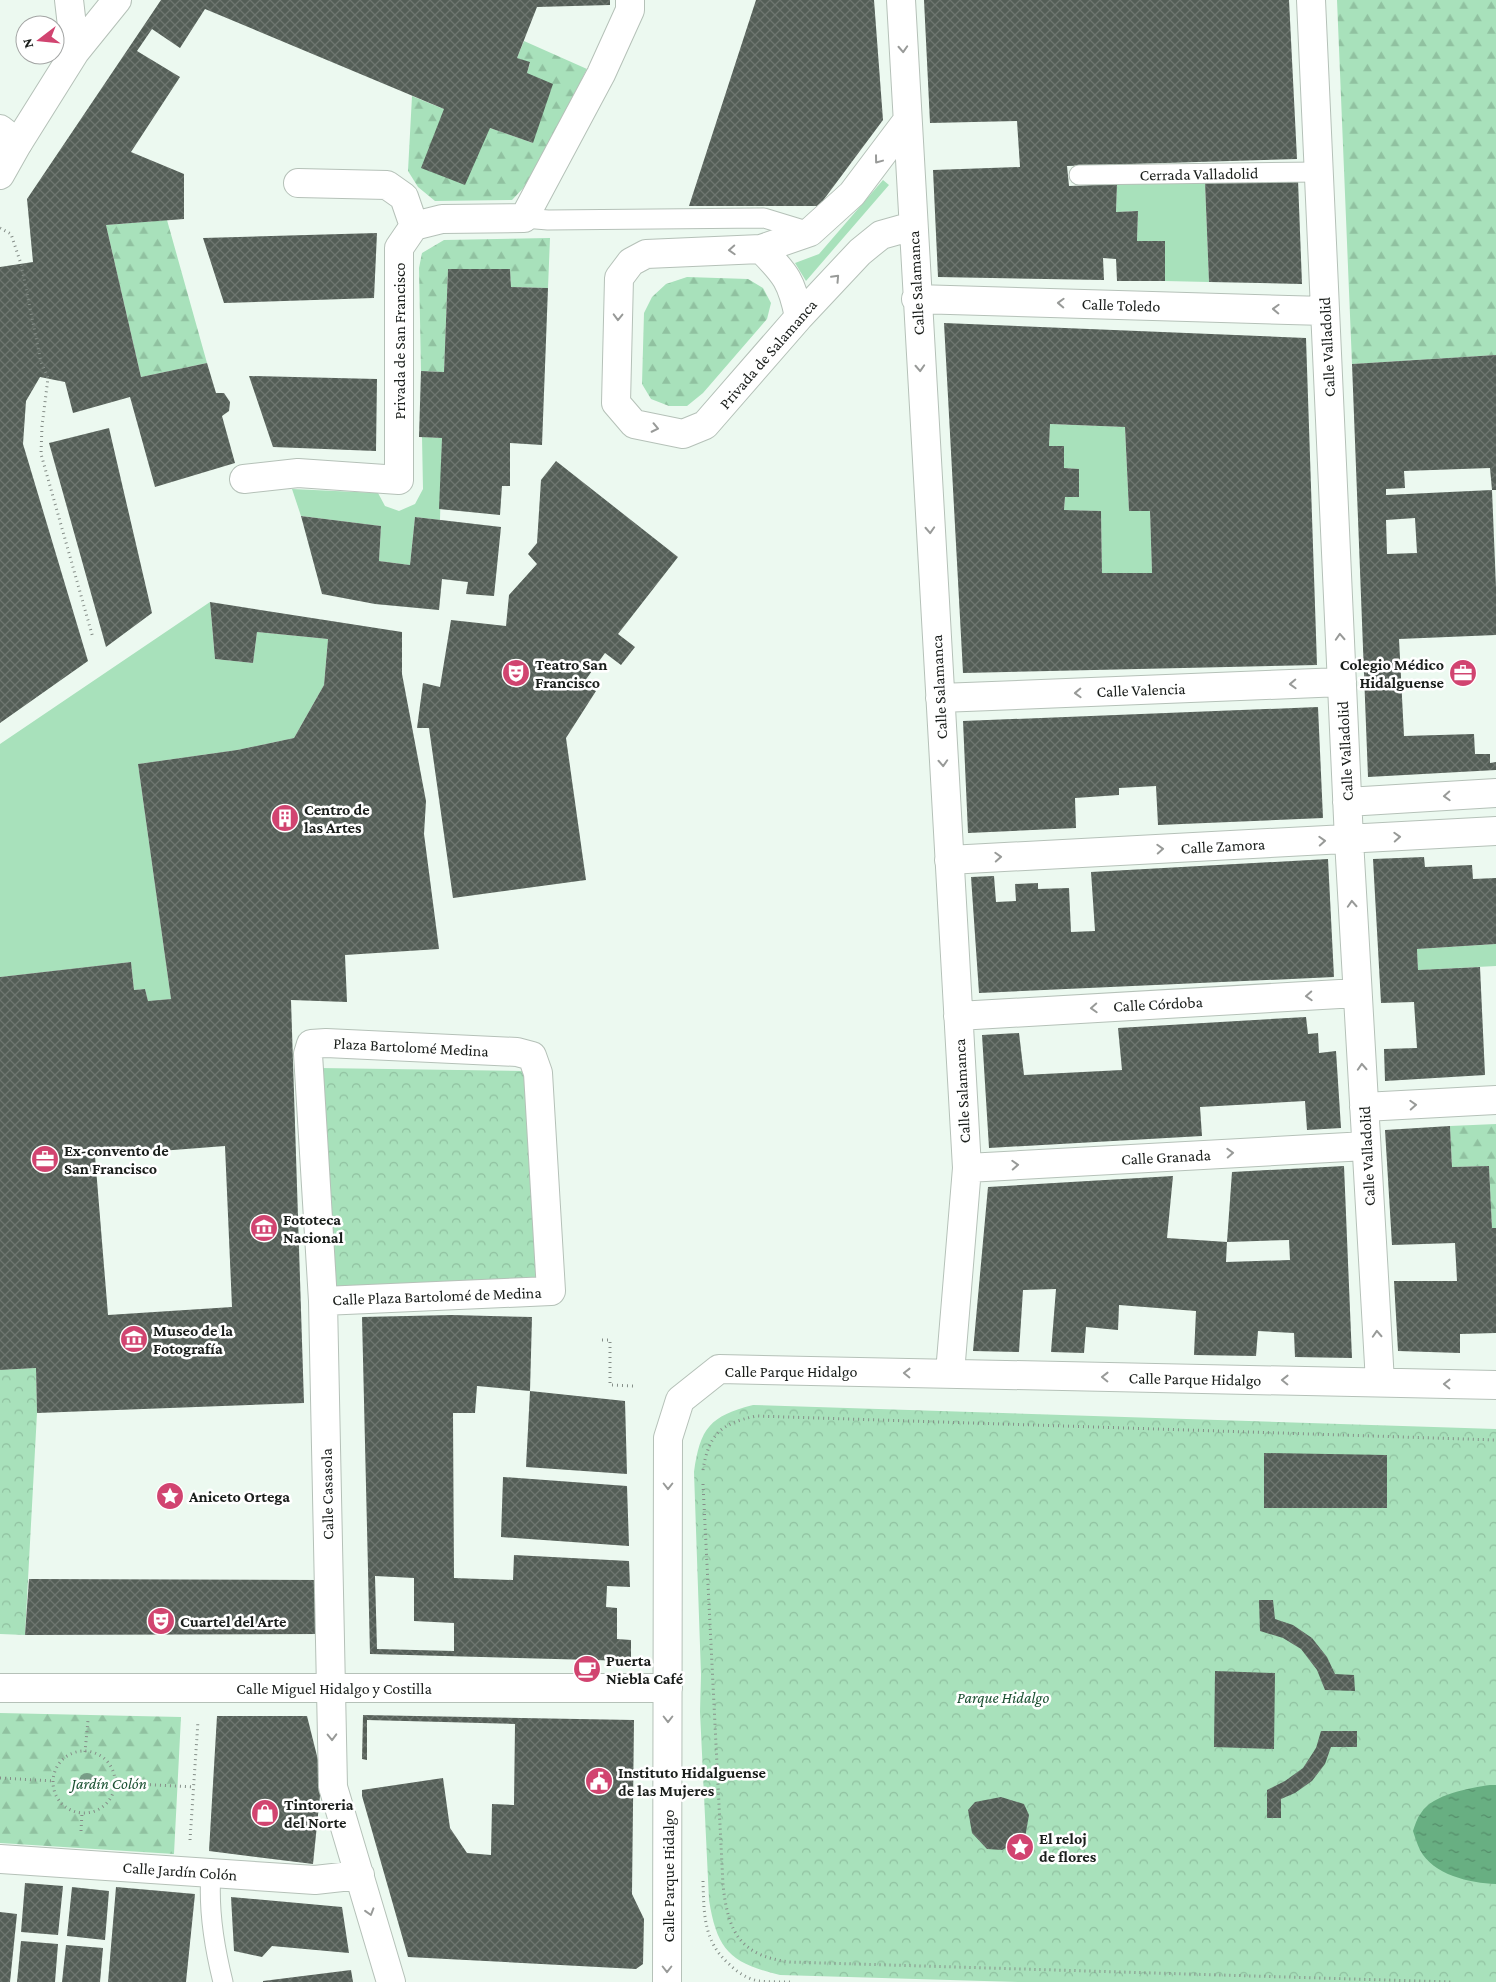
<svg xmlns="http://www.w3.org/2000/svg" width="1496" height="1982" font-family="'Crimson Pro',serif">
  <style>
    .green { fill: #a8e1bb }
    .forest { fill: url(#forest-firs) }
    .park { fill: url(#park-crowns) }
    .water { fill: url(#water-ripples) }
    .building { fill: url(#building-cross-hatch); fill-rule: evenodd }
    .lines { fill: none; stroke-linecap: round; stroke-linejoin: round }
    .lane-casing { stroke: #b5c1b8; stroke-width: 21 }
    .street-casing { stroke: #b5c1b8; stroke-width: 30 }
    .secondary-casing { stroke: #b5c1b8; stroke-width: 30 }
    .path { stroke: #858e88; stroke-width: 3; stroke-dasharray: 1 4; stroke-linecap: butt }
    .lane { stroke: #fff; stroke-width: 19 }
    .street { stroke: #fff; stroke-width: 28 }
    .secondary { stroke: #fff; stroke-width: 28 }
    .tree { fill: #789c87 }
    .oneway { stroke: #989a98 }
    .labels { text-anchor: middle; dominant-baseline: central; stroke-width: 5; stroke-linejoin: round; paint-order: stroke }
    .street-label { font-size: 16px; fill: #1a1e1b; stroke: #fff }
    .poi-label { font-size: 16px; font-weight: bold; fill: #1a1e1b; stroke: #fff; text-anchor: start }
    .park-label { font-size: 16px; font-style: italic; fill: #1a5031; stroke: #fff }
  </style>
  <defs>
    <pattern id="forest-firs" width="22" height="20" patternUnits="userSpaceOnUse" patternTransform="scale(1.25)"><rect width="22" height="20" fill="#a8e1bb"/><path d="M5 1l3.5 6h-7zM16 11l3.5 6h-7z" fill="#90c1a0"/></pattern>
    <pattern id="park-crowns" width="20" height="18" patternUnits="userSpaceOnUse" patternTransform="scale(1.25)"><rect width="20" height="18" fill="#a8e1bb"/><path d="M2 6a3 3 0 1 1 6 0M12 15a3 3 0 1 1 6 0" fill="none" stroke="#90c1a0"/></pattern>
    <pattern id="water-ripples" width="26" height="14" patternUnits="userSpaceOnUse" patternTransform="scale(1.25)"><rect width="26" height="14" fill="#68af82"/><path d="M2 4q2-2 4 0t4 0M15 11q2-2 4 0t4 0" fill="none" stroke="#558e6a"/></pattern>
    <pattern id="building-cross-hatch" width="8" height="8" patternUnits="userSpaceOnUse" patternTransform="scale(1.25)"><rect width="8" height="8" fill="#545e57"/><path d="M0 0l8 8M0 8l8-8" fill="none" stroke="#6e7670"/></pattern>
  </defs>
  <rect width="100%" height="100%" fill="#ecf9f0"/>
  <!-- green -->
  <path class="green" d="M883 180 889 185 806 281 795 263 819 254Z
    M1205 182 1209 282 1165 281V241H1137L1138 211 1116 212 1117 184Z
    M1050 424 1125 427 1129 511H1150L1152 573H1102L1101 511 1064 510 1065 497H1079V469L1064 468V446H1049Z
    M422 437 442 438 440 520 415 517 410 565 379 561 381 526 301 516 292 489 378 493 385 506 399 511 415 504 423 489Z
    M210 602 215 659 253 663 257 632 328 639 324 685 294 738 237 750 138 764 171 999 148 1001 145 989 134 990 131 962 0 977V744Z
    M1496 944V966L1418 970 1417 949Z"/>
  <!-- forest -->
  <path class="forest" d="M1337 0H1496V355L1352 364Z
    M524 41 587 69 529 182 512 200 435 201 418 187 408 171 412 96 490 128 533 143 527 73 530 63 517 58Z
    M167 220 207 363 141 377 106 225Z
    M550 238 548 288 511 287 510 269H448L444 372 421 371 419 268 422 253 444 240Z
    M687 277 748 279 763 288 771 303 767 319 703 393 687 406H669L651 399 642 384 644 313 652 297 666 284Z
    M1496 1124V1228H1492L1489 1166 1452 1167 1450 1126Z
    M0 1713 181 1717 174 1854 0 1843Z"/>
  <!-- park -->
  <path class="park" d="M319 1068 527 1071 539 1280 333 1289Z
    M36 1368 37 1413 25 1635 0 1634V1370Z
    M753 1405 1496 1429V1982H1018L780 1975C730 1963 717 1950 709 1900L700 1712 701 1675 694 1472C700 1428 710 1416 753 1405Z"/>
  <!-- water -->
  <path class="water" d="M1490 1785H1496V1884C1470 1883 1433 1875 1420 1850 1417 1844 1415 1837 1413 1831 1415 1825 1417 1818 1421 1813 1433 1794 1470 1788 1490 1785Z"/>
  <!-- building -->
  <path class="building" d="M161 0H610V5L537 7 517 58 530 62 527 73 553 84 533 143 490 128 465 185 421 168 444 109 205 9 180 48 152 29 137 51 180 77 131 152 184 174V219L106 225 141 377 207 363 216 393H224L230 402 229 411 222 416 235 463 155 487 130 397 73 413 65 382 40 377 26 401 23 444 88 661 0 723V267L33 262 27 199Z
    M756 0H874L883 120 819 206H689Z
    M924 0H1289L1297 159 1067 166 1069 186 1117 184 1116 212 1138 211 1137 241H1165V281H1117L1116 259 1103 258 1104 280 938 277 933 170 1020 167 1017 121 930 123Z
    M1298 180 1302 284 1209 282 1205 182Z
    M377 233 374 298 224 303 203 238Z
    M448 269H510L511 287 548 288 542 445 510 443V486H502L500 515 439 509 442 438 419 437 421 371 444 372Z
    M944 323 1306 338 1317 665 963 673ZM1050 424 1125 427 1129 511H1150L1152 573H1102L1101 511 1064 510 1065 497H1079V469L1064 468V446H1049Z
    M1496 355V490H1492L1496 587V635L1399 639 1404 736 1474 734 1475 754H1490V763L1496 762V770L1368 777 1352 364ZM1490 468 1492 490 1386 495V489L1405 488 1404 471ZM1415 518 1417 553 1387 554 1386 520Z
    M249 376 377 379 376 451 273 447Z
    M109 428 152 613 106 647 49 443Z
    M556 461 678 557 618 634 635 647 621 665 605 653 584 682 596 691 566 738 586 880 453 898 429 728H417L423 683 440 687 451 620 506 626 509 595 537 564 528 554 537 543 541 480Z
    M301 516 381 526 379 561 410 565 415 517 501 527 494 596 466 594 468 582 442 579 439 610 375 604 322 594Z
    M210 602 402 632V674L426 801 424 834 439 949 345 955 347 1002 291 1000 304 1403 37 1413 36 1368 0 1370V977L131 962 134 990 145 989 148 1001 171 999 138 764 237 750 294 738 324 685 328 639 257 632 253 663 215 659ZM225 1146 232 1307 108 1315 95 1156Z
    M1318 707 1323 818 1158 825 1156 786 1119 788V795L1075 798 1076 828 968 833 963 721Z
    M1424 857 1425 867 1472 865 1473 879 1496 878V944L1417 949 1418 970 1480 967 1485 1075 1385 1081 1384 1049 1417 1048 1414 1002 1381 1003 1373 859Z
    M1328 859 1334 977 979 993 971 877 994 876 996 902 1016 901 1015 884 1038 883V889L1069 888 1071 932 1095 931 1091 872Z
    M1306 1017 1308 1034 1318 1033 1319 1053 1336 1051 1341 1128 1307 1130 1305 1101 1200 1107 1202 1136 989 1148 982 1035 1019 1033 1024 1075 1122 1070 1118 1028Z
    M1450 1126 1452 1167 1489 1166 1492 1228H1496V1333L1460 1334V1353L1398 1351 1394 1281H1457L1455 1243 1392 1245 1385 1130Z
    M1344 1166 1352 1358 1295 1357 1294 1333 1258 1331 1256 1356 1194 1355 1196 1311 1119 1305 1118 1330 1086 1327 1084 1353 1051 1352 1056 1289 1023 1290 1019 1352 973 1351 988 1187 1173 1176 1167 1238 1227 1242 1226 1262 1290 1260 1289 1240 1227 1242 1232 1172Z
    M452 1315 532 1317 530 1391 625 1401 627 1474 526 1467 530 1391 477 1386 475 1413H453L454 1578 513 1580 514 1555 629 1561 630 1587 607 1586 606 1607 617 1608V1639L631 1640V1661L370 1654 362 1317ZM375 1576 414 1578V1621L454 1623V1651L377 1649Z
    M1264 1453 1387 1455V1508H1264Z
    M503 1477 627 1486 629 1546 501 1537Z
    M29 1579 320 1580 321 1634 25 1635Z
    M1259 1600H1273L1275 1619 1293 1625 1312 1638 1327 1657 1335 1674 1354 1675 1355 1691 1325 1690 1317 1670 1301 1649 1283 1638 1260 1631Z
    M1215 1671 1275 1673 1274 1749 1214 1747Z
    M363 1715 634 1720 632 1894 644 1919 643 1964 636 1969 408 1957 362 1796V1790L443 1778 450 1828 467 1853 491 1855 492 1804 514 1805 515 1724 367 1720V1760L362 1759Z
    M217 1716H307L322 1776 313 1864 209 1851Z
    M1321 1731H1357V1747H1331L1325 1764 1312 1781 1295 1793 1281 1799V1818H1267V1790L1285 1781 1303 1768 1316 1748Z
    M1001 1797 1024 1804 1029 1815 1025 1838 1002 1850 987 1849 972 1833 968 1810 975 1802Z
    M25 1883 63 1886 58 1935 21 1932Z
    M72 1887 109 1891 105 1940 67 1936Z
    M116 1887 195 1894 186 1982H108Z
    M231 1897 342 1907 349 1953 272 1946 262 1957 234 1951Z
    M0 1912 17 1914 10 1982H0Z
    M21 1941 58 1944 55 1982H17Z
    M66 1945 103 1948 100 1982H62Z
    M351 1970 353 1982H263V1981Z"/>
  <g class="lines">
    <!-- lane casing -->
    <g class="lane-casing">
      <path id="lane" d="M1079 175 1319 172
        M524 218 548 220 764 218 810 232
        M211 1873C208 1910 214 1946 223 1982"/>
    </g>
    <!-- street casing -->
    <g class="street-casing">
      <path id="street" d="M901 0 967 1168 950 1373
        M1311 0 1349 840 1380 1382
        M907 121 852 194 810 232 761 249 646 254 631 262 619 278 616 403 634 424 683 434 705 425 799 317 860 252 881 235 913 226
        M0 129 18 143
        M298 183 387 185 404 197 414 226
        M761 249C786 274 792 282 799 317
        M916 299 1325 311
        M244 479 298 473 399 480V248L414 226 442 219 524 218 601 74 630 10V0
        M940 698 1342 682
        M1347 802 1496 793
        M949 860 1496 831
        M958 1016 1357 993
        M1364 1107 1496 1100
        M967 1168 1366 1146
        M323 1301 551 1291 538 1073 532 1056 517 1052 326 1043 311 1044 308 1054 323 1301 333 1787 391 1982
        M0 1688H668
        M0 1859 315 1880 360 1875
        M667 1982 668 1438 680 1400 719 1369 1496 1385"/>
    </g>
    <!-- secondary casing -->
    <g class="secondary-casing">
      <path id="secondary" d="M69 0 75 52
        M0 175 18 143 75 52 117 0"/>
    </g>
    <!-- path -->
    <path class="path" d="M0 228 11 234 21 264 41 362 48 378 42 426 41 454 93 638
      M602 1340H610V1385L635 1386
      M703 1470C709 1434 720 1424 756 1416L1496 1440
      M703 1484 723 1885C728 1932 740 1956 790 1962L1452 1982
      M53 1782a31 31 0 1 1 62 0a31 31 0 1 1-62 0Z
      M85 1752 88 1720
      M0 1778 54 1781
      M115 1783 194 1787
      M81 1831 82 1813
      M190 1840 198 1721
      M703 1881C704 1913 703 1941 729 1964 737 1972 747 1979 759 1981 769 1982 780 1982 790 1982"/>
    <!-- lane -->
    <use href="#lane" class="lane"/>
    <!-- street -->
    <use href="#street" class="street"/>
    <!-- secondary -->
    <use href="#secondary" class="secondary"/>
  </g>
  <!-- trees -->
  <circle class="tree" cx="87" cy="1781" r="8"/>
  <!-- one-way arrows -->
  <defs><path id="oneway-chevron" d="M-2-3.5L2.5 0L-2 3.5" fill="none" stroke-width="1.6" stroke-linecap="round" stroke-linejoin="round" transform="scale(1.25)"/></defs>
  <g class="oneway">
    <use href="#oneway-chevron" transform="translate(903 49) rotate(87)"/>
    <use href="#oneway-chevron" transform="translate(878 160) rotate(127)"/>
    <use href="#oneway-chevron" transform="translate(732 250) rotate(177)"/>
    <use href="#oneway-chevron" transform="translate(836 278) rotate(-47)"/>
    <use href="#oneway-chevron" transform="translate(1061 303) rotate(-178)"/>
    <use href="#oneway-chevron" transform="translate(1276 309) rotate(-178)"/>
    <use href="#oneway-chevron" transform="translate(618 317) rotate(91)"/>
    <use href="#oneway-chevron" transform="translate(920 368) rotate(87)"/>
    <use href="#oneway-chevron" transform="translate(655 428) rotate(12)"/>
    <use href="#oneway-chevron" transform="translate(930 530) rotate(87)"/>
    <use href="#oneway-chevron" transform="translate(1340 637) rotate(-93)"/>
    <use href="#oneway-chevron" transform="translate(1293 684) rotate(178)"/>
    <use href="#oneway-chevron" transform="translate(1078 693) rotate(178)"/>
    <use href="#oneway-chevron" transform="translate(943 763) rotate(87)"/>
    <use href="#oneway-chevron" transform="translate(1447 796) rotate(177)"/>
    <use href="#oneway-chevron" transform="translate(1397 837) rotate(-3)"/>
    <use href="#oneway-chevron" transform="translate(1322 841) rotate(-3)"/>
    <use href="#oneway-chevron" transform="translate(1160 849) rotate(-3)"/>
    <use href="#oneway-chevron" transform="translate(998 857) rotate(-3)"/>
    <use href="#oneway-chevron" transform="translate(1352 904) rotate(-93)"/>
    <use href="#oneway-chevron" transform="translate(1309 996) rotate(177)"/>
    <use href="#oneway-chevron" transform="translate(1094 1008) rotate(177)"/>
    <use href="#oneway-chevron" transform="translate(1362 1067) rotate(-93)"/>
    <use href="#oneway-chevron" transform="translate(1413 1105) rotate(-3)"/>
    <use href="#oneway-chevron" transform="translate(1230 1153) rotate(-3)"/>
    <use href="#oneway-chevron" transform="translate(1015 1165) rotate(-3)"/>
    <use href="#oneway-chevron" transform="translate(1377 1334) rotate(-93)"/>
    <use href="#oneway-chevron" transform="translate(907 1373) rotate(-179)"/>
    <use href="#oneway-chevron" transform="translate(1105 1377) rotate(-179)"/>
    <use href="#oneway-chevron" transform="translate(1285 1380) rotate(-179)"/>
    <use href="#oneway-chevron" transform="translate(1447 1384) rotate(-179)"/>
    <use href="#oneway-chevron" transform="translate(668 1486) rotate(90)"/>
    <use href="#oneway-chevron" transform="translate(668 1719) rotate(90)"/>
    <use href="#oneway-chevron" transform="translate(332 1737) rotate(89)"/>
    <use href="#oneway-chevron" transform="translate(370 1912) rotate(73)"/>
    <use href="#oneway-chevron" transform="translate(667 1969) rotate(90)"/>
  </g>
  <!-- icons -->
  <defs>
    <g id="theatre-disc" transform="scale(1.4375)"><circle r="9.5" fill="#d14470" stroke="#fff"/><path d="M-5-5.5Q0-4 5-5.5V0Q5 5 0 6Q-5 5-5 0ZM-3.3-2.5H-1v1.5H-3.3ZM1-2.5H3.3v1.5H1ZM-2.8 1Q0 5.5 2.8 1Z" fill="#fff"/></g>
    <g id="office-disc" transform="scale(1.4375)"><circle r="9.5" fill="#d14470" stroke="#fff"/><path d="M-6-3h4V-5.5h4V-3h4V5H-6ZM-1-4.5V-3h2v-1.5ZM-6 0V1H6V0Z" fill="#fff"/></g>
    <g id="building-disc" transform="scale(1.4375)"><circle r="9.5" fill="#d14470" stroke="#fff"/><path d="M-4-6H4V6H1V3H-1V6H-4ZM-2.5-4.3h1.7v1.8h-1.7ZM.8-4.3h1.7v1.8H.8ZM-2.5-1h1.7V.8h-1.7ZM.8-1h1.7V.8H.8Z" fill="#fff"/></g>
    <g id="museum-disc" transform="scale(1.4375)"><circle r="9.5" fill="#d14470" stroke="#fff"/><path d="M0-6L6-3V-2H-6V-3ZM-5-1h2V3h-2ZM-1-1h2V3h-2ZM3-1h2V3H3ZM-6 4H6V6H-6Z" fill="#fff"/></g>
    <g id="sight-disc" transform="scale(1.4375)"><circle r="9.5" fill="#d14470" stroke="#fff"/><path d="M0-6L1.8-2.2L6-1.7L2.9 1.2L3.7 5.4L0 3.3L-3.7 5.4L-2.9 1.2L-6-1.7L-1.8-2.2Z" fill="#fff"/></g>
    <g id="cafe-disc" transform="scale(1.4375)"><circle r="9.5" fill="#d14470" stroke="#fff"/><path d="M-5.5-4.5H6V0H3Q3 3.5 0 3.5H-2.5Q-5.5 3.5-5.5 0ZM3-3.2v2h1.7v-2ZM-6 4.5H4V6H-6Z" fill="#fff"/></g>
    <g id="civic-disc" transform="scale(1.4375)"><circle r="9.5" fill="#d14470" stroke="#fff"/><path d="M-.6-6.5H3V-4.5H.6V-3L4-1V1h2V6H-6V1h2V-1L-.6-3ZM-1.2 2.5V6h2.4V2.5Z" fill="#fff"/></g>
    <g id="shop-disc" transform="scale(1.4375)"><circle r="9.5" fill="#d14470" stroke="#fff"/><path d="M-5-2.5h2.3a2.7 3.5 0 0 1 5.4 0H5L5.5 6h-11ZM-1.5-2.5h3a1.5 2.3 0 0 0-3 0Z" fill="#fff"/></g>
  </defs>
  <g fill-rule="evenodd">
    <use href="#theatre-disc" x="516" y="673"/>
    <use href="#office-disc" x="1463" y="673"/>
    <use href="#building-disc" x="285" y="818"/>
    <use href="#office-disc" x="45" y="1159"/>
    <use href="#museum-disc" x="264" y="1228"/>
    <use href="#museum-disc" x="134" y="1339"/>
    <use href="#sight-disc" x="170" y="1496"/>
    <use href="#theatre-disc" x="161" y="1621"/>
    <use href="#cafe-disc" x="587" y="1669"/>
    <use href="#civic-disc" x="599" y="1781"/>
    <use href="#shop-disc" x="265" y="1813"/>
    <use href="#sight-disc" x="1020" y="1847"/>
  </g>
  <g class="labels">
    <!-- street labels -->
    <g class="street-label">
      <text transform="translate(1199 174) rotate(-1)">Cerrada Valladolid</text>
      <text transform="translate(916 283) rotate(-93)">Calle Salamanca</text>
      <text transform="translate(1121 305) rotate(2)">Calle Toledo</text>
      <text transform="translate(399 341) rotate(-90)">Privada de San Francisco</text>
      <text transform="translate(1327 347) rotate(-93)">Calle Valladolid</text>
      <text transform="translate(768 354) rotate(-49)">Privada de Salamanca</text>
      <text transform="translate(939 687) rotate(-93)">Calle Salamanca</text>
      <text transform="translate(1141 690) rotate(-2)">Calle Valencia</text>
      <text transform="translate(1345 751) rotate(-93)">Calle Valladolid</text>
      <text transform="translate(1223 846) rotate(-3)">Calle Zamora</text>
      <text transform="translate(1158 1004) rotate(-3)">Calle Córdoba</text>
      <text transform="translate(411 1047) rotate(3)">Plaza Bartolomé Medina</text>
      <text transform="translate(962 1091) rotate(-93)">Calle Salamanca</text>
      <text transform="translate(1367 1156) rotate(-93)">Calle Valladolid</text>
      <text transform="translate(1166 1157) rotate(-3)">Calle Granada</text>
      <text transform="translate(437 1296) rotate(-2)">Calle Plaza Bartolomé de Medina</text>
      <text x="791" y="1371">Calle Parque Hidalgo</text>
      <text transform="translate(1195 1379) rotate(1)">Calle Parque Hidalgo</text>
      <text transform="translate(327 1494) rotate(-91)">Calle Casasola</text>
      <text x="334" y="1688">Calle Miguel Hidalgo y Costilla</text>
      <text transform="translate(180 1871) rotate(4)">Calle Jardín Colón</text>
      <text transform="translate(668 1876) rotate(-90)">Calle Parque Hidalgo</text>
    </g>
    <!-- poi labels -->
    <g class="poi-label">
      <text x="535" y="664">Teatro San<tspan x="535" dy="18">Francisco</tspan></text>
      <text x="1444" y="664" text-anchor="end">Colegio Médico<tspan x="1444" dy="18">Hidalguense</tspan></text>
      <text x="304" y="809">Centro de<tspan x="304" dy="18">las Artes</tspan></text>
      <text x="64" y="1150">Ex-convento de<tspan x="64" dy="18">San Francisco</tspan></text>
      <text x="283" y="1219">Fototeca<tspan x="283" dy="18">Nacional</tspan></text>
      <text x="153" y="1330">Museo de la<tspan x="153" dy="18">Fotografía</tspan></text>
      <text x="189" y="1496">Aniceto Ortega</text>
      <text x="180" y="1621">Cuartel del Arte</text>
      <text x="606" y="1660">Puerta<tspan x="606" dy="18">Niebla Café</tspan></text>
      <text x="618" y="1772">Instituto Hidalguense<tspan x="618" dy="18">de las Mujeres</tspan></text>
      <text x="284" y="1804">Tintoreria<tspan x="284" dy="18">del Norte</tspan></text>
      <text x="1039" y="1838">El reloj<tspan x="1039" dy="18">de flores</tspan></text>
    </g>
    <!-- park labels -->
    <g class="park-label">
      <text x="1003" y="1697">Parque Hidalgo</text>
      <text x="109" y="1783">Jardín Colón</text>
    </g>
  </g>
  <!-- north arrow -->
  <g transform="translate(40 40) rotate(254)"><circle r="24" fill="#ffffff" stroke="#a3a5a4"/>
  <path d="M0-4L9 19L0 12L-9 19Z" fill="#d14470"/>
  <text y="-8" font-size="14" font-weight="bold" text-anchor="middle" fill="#1a1e1b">N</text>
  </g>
</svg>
